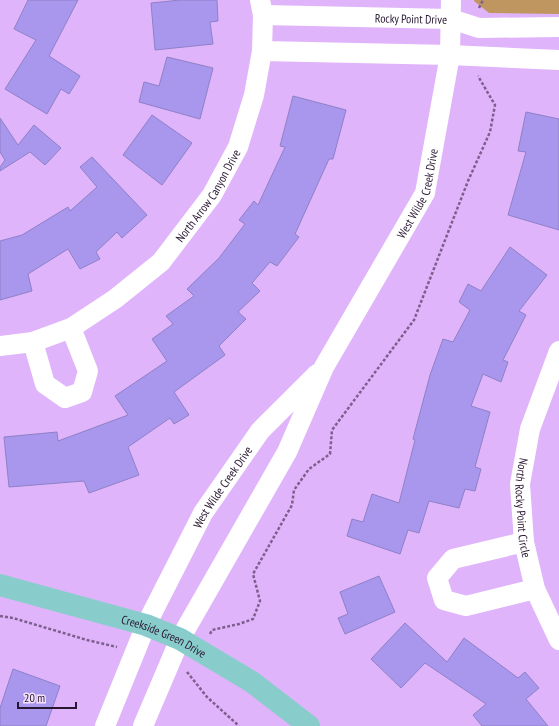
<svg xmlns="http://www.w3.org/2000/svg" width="559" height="726" font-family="'PT Sans Narrow',sans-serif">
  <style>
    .green { fill: #bf9560 }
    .building { fill: #a997ee; stroke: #8e80c7 }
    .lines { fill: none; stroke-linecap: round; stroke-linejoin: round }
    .path { stroke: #7d5f8e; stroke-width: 2.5; stroke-dasharray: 3 2; stroke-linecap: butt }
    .minor { stroke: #fff; stroke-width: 20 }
    .major { stroke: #88cdcb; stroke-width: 22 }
    .labels { text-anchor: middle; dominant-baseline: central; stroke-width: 3; stroke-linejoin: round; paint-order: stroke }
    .street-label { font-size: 12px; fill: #281731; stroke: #f3e1fe }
  </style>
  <rect width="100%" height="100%" fill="#e0b4fa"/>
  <!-- green -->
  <path class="green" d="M474 0H559V14L489 13 474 1Z"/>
  <!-- building -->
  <path class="building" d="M28 0H78L49 56 80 76 69 94 61 89 47 114 5 89 36 40 14 29Z
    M180 0H217L218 21 210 22 213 44 155 50 151 3Z
    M167 57 213 68 200 119 139 102 144 82 159 86Z
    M293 96 346 110 333 159H329L295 234 299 237 277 266 270 262 252 283 260 291 238 312 246 319 219 346 225 355 174 392 189 415 174 424 170 418 128 447 139 475 89 493 84 481 9 487 4 437 57 432 58 441 128 415 115 396 167 361 152 339 173 324 166 316 194 296 187 289 219 258 245 224 239 220 254 201 258 205 285 147 280 146Z
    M526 112 559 119V230L508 215 526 152 518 151Z
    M152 115 192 143 162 185 123 155Z
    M0 118 18 145 34 125 61 148 45 165 30 152 0 171V167L5 160 0 152Z
    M92 157 147 215 122 238 117 232 96 252 100 259 80 269 68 249 28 274 32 291 0 300V241L22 235 68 207 70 211 97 187 80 167Z
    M510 247 547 275 519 311 526 315 503 360 508 362 501 382 483 374 471 406 490 412 475 467 481 469 475 491 465 489 459 508 429 501 419 533 408 530 400 554 347 536 352 519 363 522 372 494 399 503 415 440 413 439 430 375 443 339 453 342 470 310 459 302 468 284 481 291Z
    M379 576 395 612 345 634 338 618 348 614 340 592Z
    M405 623 447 662 464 638 518 678 525 672 539 688 526 699 548 726H482L473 715 486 704 425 663 401 688 371 659Z
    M13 669 60 686 46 726H0V708Z"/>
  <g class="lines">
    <!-- path -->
    <path class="path" d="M479 8 483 0
      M0 616 13 618 87 640 117 647
      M210 634 212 630 239 624 253 619 260 601 253 574 292 505 294 490 309 469 330 454 332 430 414 320 468 181 490 132 495 105 478 76
      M187 672 207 697 239 726"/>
    <!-- minor -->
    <g class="minor">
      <path id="s1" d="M263 15 451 19 479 28 559 27"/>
      <path d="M262 51 450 55 559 60"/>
      <path d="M33 342 45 384 65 398 82 392 88 371 71 328"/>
      <path id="s2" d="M0 346 33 342 71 328 115 299 161 262 212 195 238 147 254 95 262 51 263 15 260 0"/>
      <path id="s3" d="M559 351 530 429 520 484 524 542 535 589 559 640"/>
      <path d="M524 542 453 559 437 578 444 600 466 606 535 589"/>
      <path id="s4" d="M105 726 146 625 203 513 260 431 317 374"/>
      <path id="s5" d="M143 726 180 639 287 452 324 367 425 193 450 55 451 0"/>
    </g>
    <!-- major -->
    <path class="major" id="s6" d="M0 585 146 625 180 639 252 682 309 726"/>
  </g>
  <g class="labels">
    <!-- street labels -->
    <g class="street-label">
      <text stroke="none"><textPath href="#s1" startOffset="148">Rocky Point Drive</textPath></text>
      <text stroke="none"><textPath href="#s5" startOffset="601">West Wilde Creek Drive</textPath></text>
      <text stroke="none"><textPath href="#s2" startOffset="267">North Arrow Canyon Drive</textPath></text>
      <text stroke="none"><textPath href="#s4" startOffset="267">West Wilde Creek Drive</textPath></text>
      <text stroke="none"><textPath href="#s3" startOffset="163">North Rocky Point Circle</textPath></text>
      <text stroke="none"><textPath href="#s6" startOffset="172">Creekside Green Drive</textPath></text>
    </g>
  </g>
  <!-- scale -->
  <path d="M18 702v6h58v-6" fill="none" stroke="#281731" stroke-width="2"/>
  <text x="24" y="702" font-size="12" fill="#281731" stroke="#f3e1fe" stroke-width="3" paint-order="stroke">20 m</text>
</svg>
